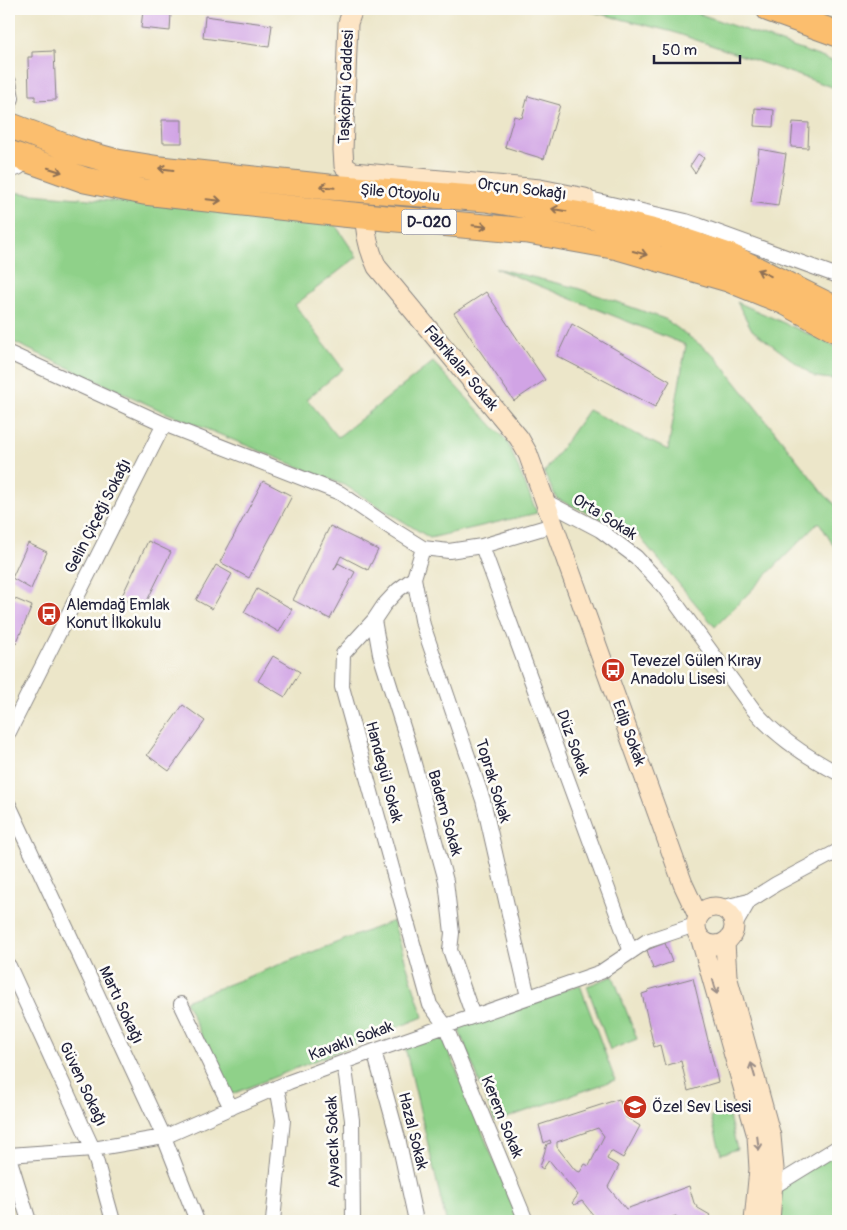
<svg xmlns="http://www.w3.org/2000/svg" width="847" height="1230" font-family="Pangolin,sans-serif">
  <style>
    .green { fill: #8fd189; stroke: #587a62 }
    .building { fill: #d1a4e5; fill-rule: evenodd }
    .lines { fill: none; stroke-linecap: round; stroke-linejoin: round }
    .street-casing { stroke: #878482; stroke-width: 16 }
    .secondary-casing { stroke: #878482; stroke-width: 21 }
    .highway-casing { stroke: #878482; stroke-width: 27 }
    .street { stroke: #fff; stroke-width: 14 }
    .secondary { stroke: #fde5c5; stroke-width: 19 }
    .highway { stroke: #fbbe6e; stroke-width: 25 }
    .oneway { stroke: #8e7054 }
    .oneway2 { stroke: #9a8d87 }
    .labels { text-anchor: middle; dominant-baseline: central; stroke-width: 5; stroke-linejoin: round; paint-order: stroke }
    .shield { fill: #fdfcf7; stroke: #646373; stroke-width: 1 }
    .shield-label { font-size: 15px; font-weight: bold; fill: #22223b }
    .street-label { font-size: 16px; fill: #22223b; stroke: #fdfcf7 }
    .poi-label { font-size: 16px; fill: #22223b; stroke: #fdfcf7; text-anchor: start }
  </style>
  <rect width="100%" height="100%" fill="#fdfcf7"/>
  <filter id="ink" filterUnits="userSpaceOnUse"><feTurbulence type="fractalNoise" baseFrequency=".02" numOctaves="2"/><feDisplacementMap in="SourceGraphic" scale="10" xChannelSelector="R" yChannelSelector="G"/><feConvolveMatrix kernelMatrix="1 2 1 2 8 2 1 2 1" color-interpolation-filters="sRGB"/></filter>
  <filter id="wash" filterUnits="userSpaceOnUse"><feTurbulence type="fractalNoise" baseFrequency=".0096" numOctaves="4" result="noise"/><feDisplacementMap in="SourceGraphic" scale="20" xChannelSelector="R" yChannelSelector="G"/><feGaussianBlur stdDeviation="1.12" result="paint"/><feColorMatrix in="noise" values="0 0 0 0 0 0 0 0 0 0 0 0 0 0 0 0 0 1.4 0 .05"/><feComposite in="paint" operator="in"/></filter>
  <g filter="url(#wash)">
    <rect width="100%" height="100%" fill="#ece6c9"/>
    <!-- green -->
    <path class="green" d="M581 9H686L838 63V89L673 32Z
      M9 192 332 220 357 257 295 305 343 369 307 399 338 437 433 362 507 441 537 513 430 538 346 486 162 411 9 340Z
      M495 268 577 288 665 319 714 355 825 495 838 507V553L819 522 715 627 638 535 557 499 544 473 588 410 668 450 686 345Z
      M737 302 831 344 838 349V380L815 377 752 330Z
      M393 921 423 1017 230 1095 185 1001Z
      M613 976 637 1039 610 1050 587 986Z
      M580 985 615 1080 495 1122 457 1025Z
      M440 1030 519 1221H446L404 1043Z
      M728 1112 737 1149 721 1154 711 1117Z
      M838 1146V1221H775L778 1190Z"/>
    <g id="blocks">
      <!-- building -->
      <path class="building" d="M143 10 171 13 170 31 141 28Z
        M205 16 272 25 269 47 203 38Z
        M54 51 56 100 35 101V96H29L28 57H32V52Z
        M528 96 560 105 544 159 505 147 514 116 522 118Z
        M755 108 774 110 773 127 754 126Z
        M162 120H182V143H163Z
        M793 122 809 123 808 148 791 147Z
        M759 149 786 154 778 206 751 202Z
        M698 154 704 158 695 173 690 166Z
        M486 292 545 380 514 401 454 313Z
        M572 324 670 381 655 407 557 356Z
        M263 481 292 496 249 578 220 562Z
        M330 526 378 550 368 570 341 556 334 570 338 563 355 572 330 619 293 600Z
        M148 541 171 552 143 609 121 598Z
        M28 543 47 552 31 589 12 578Z
        M216 565 232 574 212 609 196 600Z
        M257 589 292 609 279 632 244 612Z
        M13 598 32 606 16 644 9 640V606Z
        M273 656 300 672 285 697 258 681Z
        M183 705 205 721 169 771 147 755Z
        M665 943 672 962 653 969 647 950Z
        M693 978 718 1082 688 1091 681 1061 665 1066 660 1045 654 1047 642 994 648 992V990Z
        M619 1099 626 1117 640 1126 623 1158 611 1151 607 1159 619 1166 608 1187 626 1209 689 1186 694 1203 698 1208 710 1215 706 1221H680L676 1216 660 1221H598L582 1201 574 1205 572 1203 578 1195 549 1160 543 1169 540 1167 547 1144 551 1143 550 1140 544 1143 539 1125ZM598 1128 604 1136 589 1166 585 1164 580 1172 575 1170 557 1147V1142Z"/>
    </g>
  </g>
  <g filter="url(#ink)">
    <use href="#blocks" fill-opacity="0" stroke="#878482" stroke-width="1"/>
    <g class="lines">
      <!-- street casing -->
      <g class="street-casing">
        <path id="street" d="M9 82 12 98 9 105
          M9 171 18 168 28 161
          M585 198 686 221 698 225 695 233
          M698 225 838 276
          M9 353 164 424 340 493 394 530 423 548 449 551 482 546 553 525
          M545 501 600 530 636 557 664 587 753 709C776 737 807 757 838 773
          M482 546 631 952
          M423 548 414 578 398 590 384 605 374 620 343 654 342 687 430 1005 445 1025 526 1221
          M414 578 423 625 483 800 528 997
          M374 620 380 654 410 749 446 881 452 933 450 950 473 1016
          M9 732 164 424
          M9 805 164 1137 197 1221
          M720 908 749 901 776 884 838 851
          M734 927 749 901
          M9 966 93 1149 113 1221
          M181 1004 231 1108
          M374 1051 398 1138 416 1221
          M344 1062 352 1120 353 1221
          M9 1155 93 1149 164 1137 289 1082 374 1051 601 972 647 941 695 925
          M9 1157 29 1221
          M773 1187 838 1147
          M273 1221 283 1120 277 1087"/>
      </g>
      <!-- secondary casing -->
      <g class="secondary-casing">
        <path id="secondary" d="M353 9 348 23 343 150 344 166 353 172 540 189 585 198 584 215
          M365 216C365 235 369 250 377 267L519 438 528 454 683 884 698 916
          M696 926a19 19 0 1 1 38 0a19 19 0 1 1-38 0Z
          M701 940 757 1136 759 1169 754 1221
          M725 942 727 976 771 1136 774 1169 770 1221"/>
      </g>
      <!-- highway casing -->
      <g class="highway-casing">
        <path id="highway" d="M769 9 838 34
          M9 125 77 151 117 162 160 169 329 187 486 199 594 217 663 234 729 256 838 310
          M9 153 85 180 144 192 342 214 528 231 618 247 728 279 785 302 838 331"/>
      </g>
      <!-- street -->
      <use href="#street" class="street"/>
      <!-- secondary -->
      <use href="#secondary" class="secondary"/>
      <!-- highway -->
      <use href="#highway" class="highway"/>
    </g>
    <!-- one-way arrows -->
    <defs><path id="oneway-shaft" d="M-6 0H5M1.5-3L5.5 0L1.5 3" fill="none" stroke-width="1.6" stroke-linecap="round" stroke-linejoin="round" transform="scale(1.25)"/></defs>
    <g class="oneway">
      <use href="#oneway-shaft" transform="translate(166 169) rotate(-173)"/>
      <use href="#oneway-shaft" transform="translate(55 170) rotate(18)"/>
      <use href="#oneway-shaft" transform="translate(327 187) rotate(-174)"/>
      <use href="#oneway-shaft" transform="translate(214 200) rotate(6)"/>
      <use href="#oneway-shaft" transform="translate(559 210) rotate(-170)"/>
      <use href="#oneway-shaft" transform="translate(480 226) rotate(6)"/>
      <use href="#oneway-shaft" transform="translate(640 253) rotate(15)"/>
      <use href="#oneway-shaft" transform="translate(764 273) rotate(-155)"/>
    </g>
    <g class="oneway2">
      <use href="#oneway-shaft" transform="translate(715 987) rotate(74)"/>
      <use href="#oneway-shaft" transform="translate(753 1070) rotate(-106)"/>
      <use href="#oneway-shaft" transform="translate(758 1143) rotate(83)"/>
    </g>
  </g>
  <!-- icons -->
  <defs>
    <g id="bus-disc" transform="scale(1.25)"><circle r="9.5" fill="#c8321e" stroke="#fdfcf7"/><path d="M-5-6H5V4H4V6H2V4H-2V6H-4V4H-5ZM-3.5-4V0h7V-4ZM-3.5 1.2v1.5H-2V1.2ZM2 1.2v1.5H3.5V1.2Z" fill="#fff"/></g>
    <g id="school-disc" transform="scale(1.25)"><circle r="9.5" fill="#c8321e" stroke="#fdfcf7"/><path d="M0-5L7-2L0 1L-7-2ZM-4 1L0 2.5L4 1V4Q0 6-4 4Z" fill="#fff"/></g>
  </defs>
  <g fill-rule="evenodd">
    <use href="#bus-disc" x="49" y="614"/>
    <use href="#bus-disc" x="613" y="670"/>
    <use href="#school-disc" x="635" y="1107"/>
  </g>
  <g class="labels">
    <!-- shield labels -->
    <rect class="shield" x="401.5" y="209.5" width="55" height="25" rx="4"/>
    <g class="shield-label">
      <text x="429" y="222">D-020</text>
    </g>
    <!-- street labels -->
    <g class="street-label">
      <text transform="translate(346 87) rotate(-88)">Taşköprü Caddesi</text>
      <text transform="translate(522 189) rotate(7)">Orçun Sokağı</text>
      <text transform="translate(400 193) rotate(5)">Şile Otoyolu</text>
      <text transform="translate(461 368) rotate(50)">Fabrikalar Sokak</text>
      <text transform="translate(98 516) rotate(-63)">Gelin Çiçeği Sokağı</text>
      <text transform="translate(605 517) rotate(32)">Orta Sokak</text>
      <text transform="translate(629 733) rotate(70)">Edip Sokak</text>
      <text transform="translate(573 743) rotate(70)">Düz Sokak</text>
      <text transform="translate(384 772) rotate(75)">Handegül Sokak</text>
      <text transform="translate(493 781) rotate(73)">Toprak Sokak</text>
      <text transform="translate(445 813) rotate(74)">Badem Sokak</text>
      <text transform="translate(121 1005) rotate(65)">Martı Sokağı</text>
      <text transform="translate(351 1041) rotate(-20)">Kavaklı Sokak</text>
      <text transform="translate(83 1084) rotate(65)">Güven Sokağı</text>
      <text transform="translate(502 1117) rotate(68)">Kerem Sokak</text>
      <text transform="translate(413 1131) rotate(76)">Hazal Sokak</text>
      <text transform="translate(333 1142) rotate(-92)">Ayvacık Sokak</text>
    </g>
    <!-- poi labels -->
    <g class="poi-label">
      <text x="66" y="605">Alemdağ Emlak<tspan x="66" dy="18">Konut İlkokulu</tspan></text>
      <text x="630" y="661">Tevezel Gülen Kıray<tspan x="630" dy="18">Anadolu Lisesi</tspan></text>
      <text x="652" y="1107">Özel Sev Lisesi</text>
    </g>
  </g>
  <!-- margin -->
  <rect width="847" height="1230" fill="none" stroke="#fdfcf7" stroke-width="30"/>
  <!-- scale -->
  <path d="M654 55v8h86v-8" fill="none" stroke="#22223b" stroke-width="2.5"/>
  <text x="662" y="55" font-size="15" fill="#22223b" stroke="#fdfcf7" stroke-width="4" paint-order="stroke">50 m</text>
</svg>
